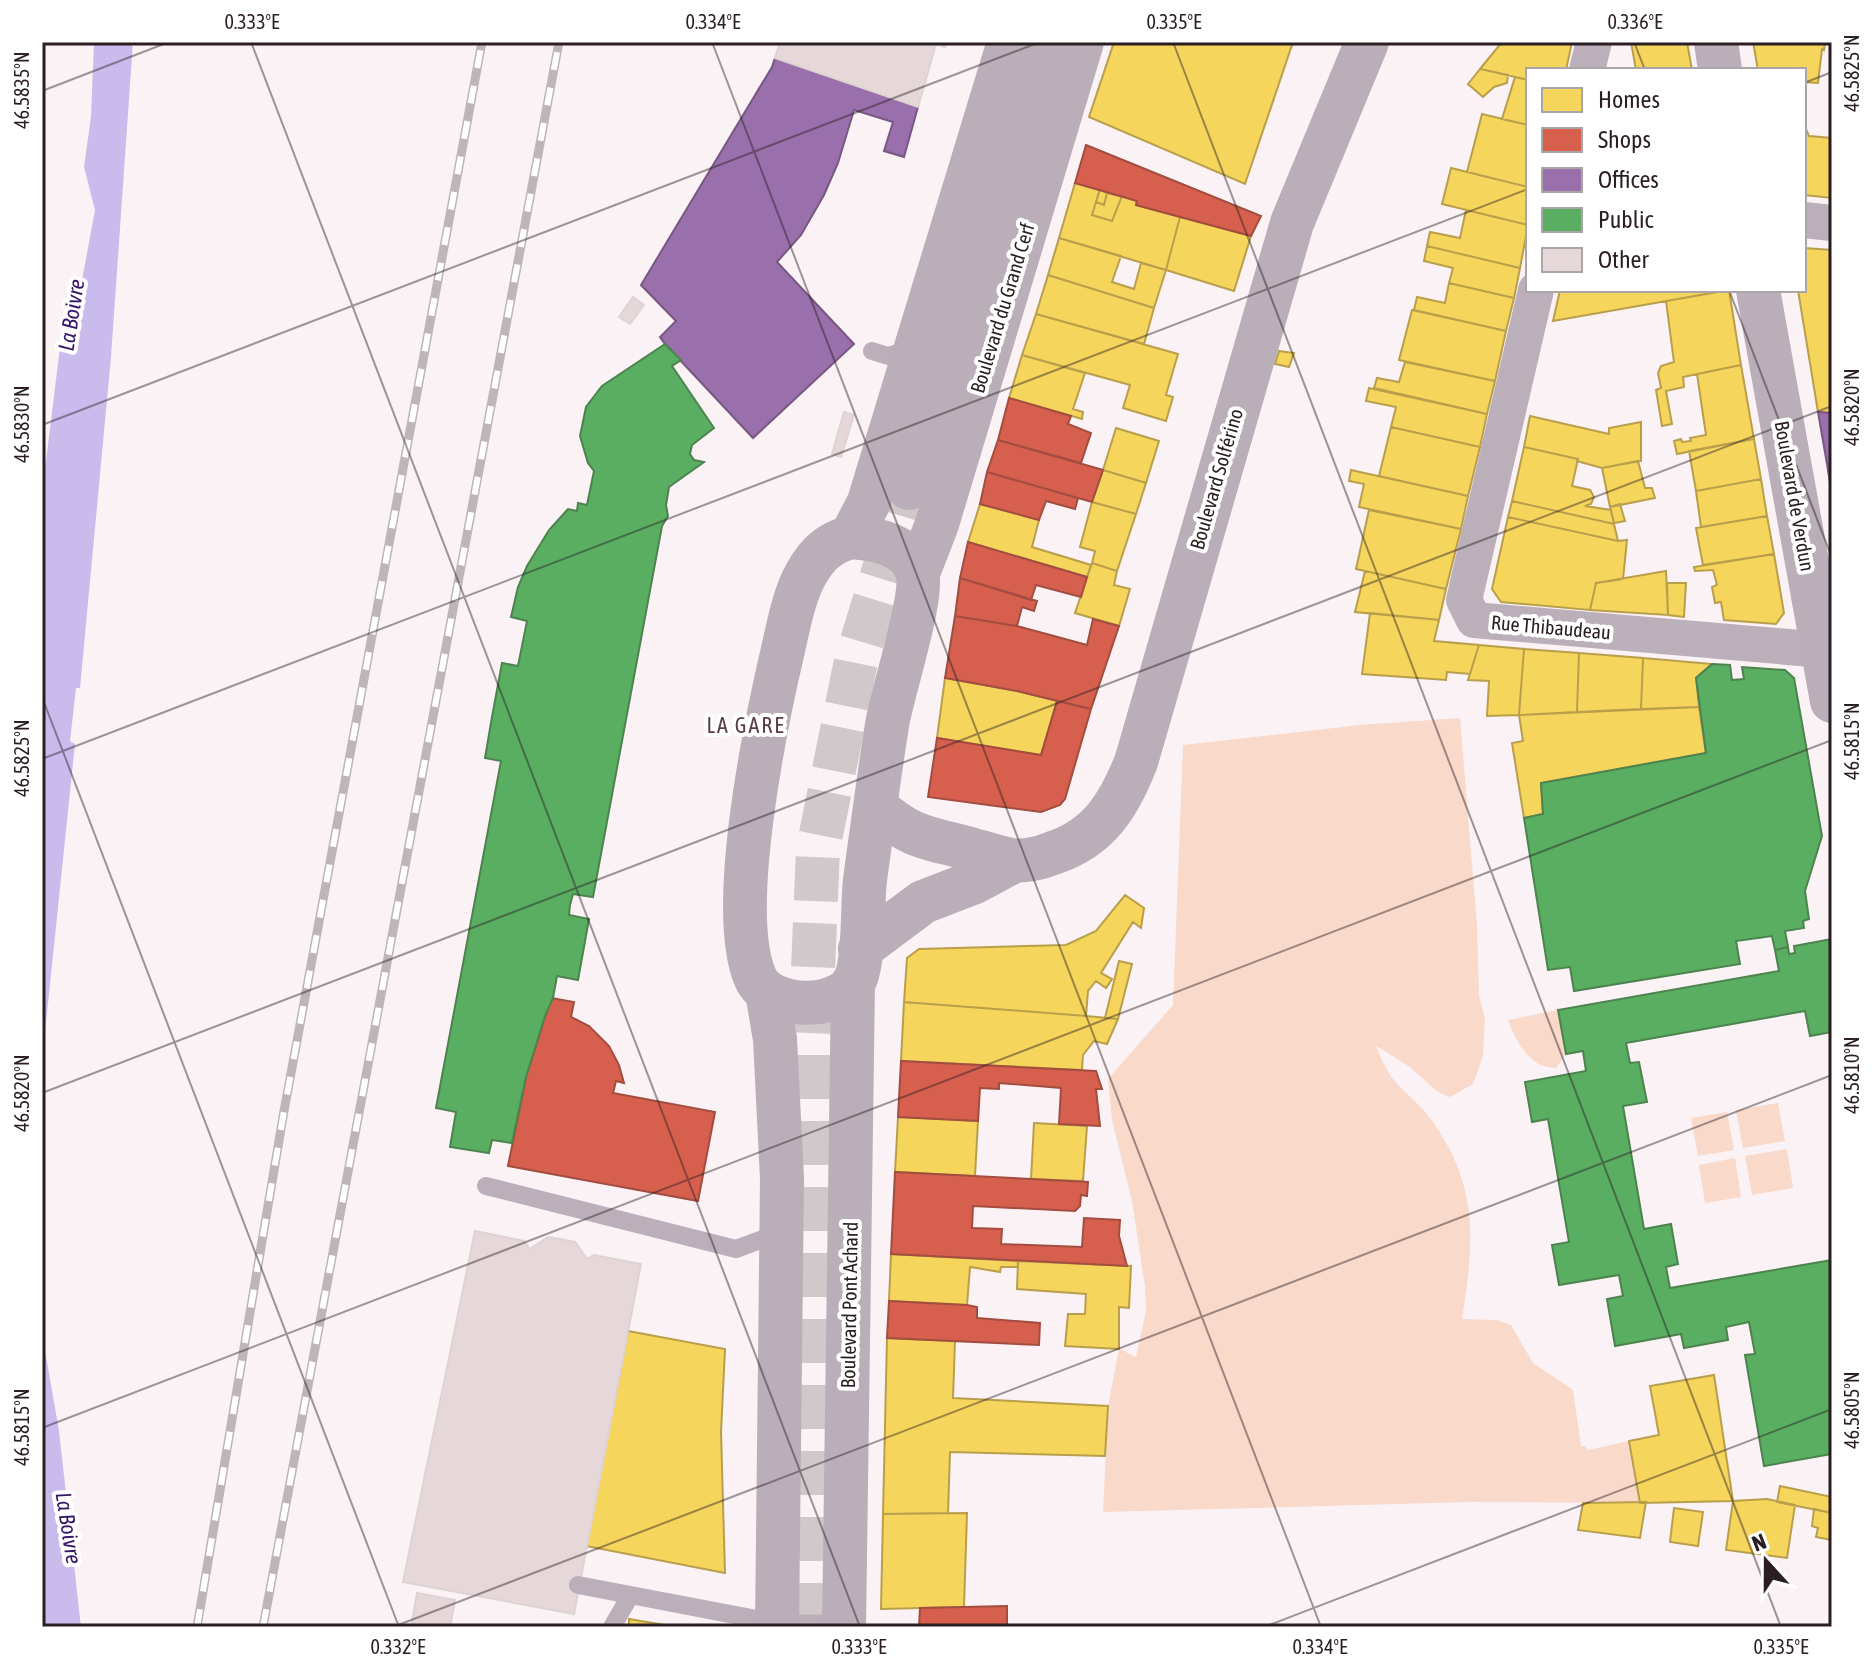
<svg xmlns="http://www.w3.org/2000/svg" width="1874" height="1669" font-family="'Asap Condensed',sans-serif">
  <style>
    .green { fill: #f8d9ca }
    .water { fill: #cabbed }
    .homes { fill: #f6d55c; stroke: #b99e4b; stroke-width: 2 }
    .shops { fill: #d6604d; stroke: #a34c40; stroke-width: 2 }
    .offices { fill: #9970ab; stroke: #785782; stroke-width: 2 }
    .public { fill: #5aae61; stroke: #4c834e; stroke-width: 2 }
    .building { fill: #e6d8d9; stroke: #ded3d4; stroke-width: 2 }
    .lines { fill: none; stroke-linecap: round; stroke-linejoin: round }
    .secondary-tunnel { stroke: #d1c8cb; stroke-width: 44; stroke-dasharray: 44 22; stroke-linecap: butt }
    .lane { stroke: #bbafba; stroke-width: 18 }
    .street { stroke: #bbafba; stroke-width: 36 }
    .secondary { stroke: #baaeb9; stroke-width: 44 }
    .rail-casing { stroke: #beb4ba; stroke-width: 9 }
    .rail { stroke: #fff; stroke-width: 6; stroke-dasharray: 18; stroke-linecap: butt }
    .ticks { fill: none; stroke: #2b1e23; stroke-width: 2; stroke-opacity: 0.45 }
    .labels { text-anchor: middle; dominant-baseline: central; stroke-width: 8; stroke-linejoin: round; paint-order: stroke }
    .street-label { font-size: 20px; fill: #2b1e23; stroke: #fff }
    .water-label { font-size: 22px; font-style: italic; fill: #351666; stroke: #fff }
    .neighbourhood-label { font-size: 22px; letter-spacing: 2px; fill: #593c48; stroke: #fff }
    .neatline { fill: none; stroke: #2b1e23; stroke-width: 3 }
    .ticks-label { font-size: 20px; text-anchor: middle; fill: #2b1e23 }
  </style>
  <rect width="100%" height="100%" fill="#faf2f5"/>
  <!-- green -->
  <path class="green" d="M1460 718 1477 925 1479 996 1485 1018 1483 1056 1473 1084 1450 1097 1438 1092 1410 1067 1375 1045C1380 1055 1385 1068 1392 1078 1403 1092 1419 1103 1430 1118 1480 1187 1474 1240 1462 1319L1497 1320 1511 1325 1533 1363 1573 1390 1581 1446H1585L1588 1450 1629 1441 1640 1503 1469 1502 1103 1512 1108 1406 1119 1349 1136 1357 1146 1311 1145 1286 1132 1201 1112 1120 1108 1079 1173 1005 1183 745 1360 725Z
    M1558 1010 1566 1054 1556 1068C1530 1068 1516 1042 1508 1020Z
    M1778 1103 1785 1141 1743 1148 1736 1110Z
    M1727 1112 1734 1150 1698 1156 1691 1118Z
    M1787 1149 1793 1188 1752 1195 1745 1156Z
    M1735 1158 1741 1197 1705 1203 1699 1165Z"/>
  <!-- water -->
  <path class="water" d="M94 42H133L111 357 80 688H76L70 741 75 744 42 1061V494L61 339 70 345 95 210 84 167 91 117Z
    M42 1333 59 1431 81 1627H42Z"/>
  <!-- homes -->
  <path class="homes" d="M1114 42H1293L1245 184 1089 117Z
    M1502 42H1572L1566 70H1528V80L1480 69Z
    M1631 42H1687L1692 70H1636Z
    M1753 42H1825L1824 50 1822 49 1818 83 1804 82V70H1758Z
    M1480 69 1508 75 1507 83 1494 87 1483 97 1468 84Z
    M1515 77 1528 80V125L1502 119Z
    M1482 114 1528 125V187L1467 172Z
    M1807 131 1809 136 1832 138V198L1804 195V132Z
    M1451 168 1528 187V225L1442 204Z
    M1075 183 1100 189 1092 215 1112 221 1122 196 1137 201 1136 205 1180 217 1166 270 1059 238Z
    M1100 189 1107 193 1104 205 1096 202Z
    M1107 193 1122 196 1112 221 1092 215 1096 202 1104 205Z
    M1466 210 1528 225 1520 268 1427 246 1430 232 1460 238Z
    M1180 217 1251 236 1234 291 1166 270Z
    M1059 238 1121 256 1112 282 1134 289 1141 263 1166 270 1154 308 1048 275Z
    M1427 246 1520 268 1514 298 1449 283 1453 268 1424 261Z
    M1804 248 1832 250V413L1818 412 1798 290H1804Z
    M1048 275 1154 308 1144 344 1036 314Z
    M1449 283 1514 298 1506 331 1414 310 1417 297 1445 303Z
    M1560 290 1597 291 1729 290 1553 321Z
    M1729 290 1741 365 1683 377 1684 387 1666 391 1672 424 1662 426 1656 390 1661 388 1658 373 1661 366 1674 362 1666 301Z
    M1412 310 1506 331 1495 381 1399 360Z
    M1036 314 1178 354 1166 395 1173 397 1166 421 1123 408 1130 385 1022 355Z
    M1279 351 1294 353 1289 367 1275 364Z
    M1022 355 1085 373 1073 409 1083 412 1082 419 1009 398Z
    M1405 362 1495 381 1487 414 1374 388 1377 378 1399 382Z
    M1741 365 1754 439 1677 454 1674 441 1681 439 1682 442 1691 441 1690 438 1706 435 1697 374Z
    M1369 388 1487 414 1480 447 1391 427 1396 407 1366 401Z
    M1530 416 1609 434V428L1641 422V461L1602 468 1577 461 1578 459 1524 447Z
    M1391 427 1480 447 1468 496 1379 476Z
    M1116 428 1159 441 1146 483 1103 470Z
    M1754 439 1761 479 1696 491 1689 451Z
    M1524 447 1578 459 1572 486 1590 490 1594 497 1591 504 1585 506 1611 510 1614 524 1512 501Z
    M1638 461 1645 488H1652L1655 498 1610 507 1602 468Z
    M1103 470 1146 483 1136 514 1092 502Z
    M1351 470 1468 496 1461 529 1359 507 1364 484 1349 481Z
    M1761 479 1767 516 1701 527 1696 491Z
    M1512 501 1614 524 1618 541 1508 517Z
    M1092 502 1136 514 1117 571 1092 563 1095 551 1080 547Z
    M980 504 1039 520 1032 547 1091 565 1087 577 968 542Z
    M1620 504 1625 521 1614 523 1610 507Z
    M1369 510 1461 529 1446 589 1356 569Z
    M1767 516 1774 554 1703 565 1696 528Z
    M1508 517 1618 541 1627 540 1623 579 1596 583 1590 610 1501 602 1492 589Z
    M1774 554 1784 613 1776 624 1724 620 1721 602 1715 603 1712 587 1717 585 1713 570 1695 571 1694 567Z
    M1092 563 1117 571 1114 585 1130 589 1119 626 1075 613Z
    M1365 571 1446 589 1439 620 1355 612Z
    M1666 571 1668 615 1590 610 1596 583Z
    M1667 583H1686L1684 617 1668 615Z
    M1370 613 1439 620 1434 641 1479 645 1470 674 1447 672 1446 680 1362 674Z
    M1479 645 1524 649 1519 715 1487 716 1489 681 1468 680Z
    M1524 649 1579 653 1577 712 1519 715Z
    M1579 653 1643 658 1641 709 1577 712Z
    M1643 658 1712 664 1696 678 1699 707 1641 709Z
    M945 678 1017 691 1057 701 1041 755 937 738Z
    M1699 707 1706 753 1541 783 1543 814 1524 818 1512 743 1523 741 1519 715Z
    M1125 895 1144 908 1141 928 1133 922 1101 973 1112 979 1106 988 1096 981 1088 991 1086 1016 904 1002 907 958 919 949 1066 945 1096 931Z
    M1119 961 1132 964 1118 1019 1105 1018Z
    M904 1002 1086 1016 1118 1019 1107 1044 1094 1041 1083 1055 1082 1070 901 1061Z
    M898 1117 978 1121 975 1176 895 1172Z
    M1034 1123 1087 1126 1083 1181 1031 1179Z
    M891 1254 1018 1261V1267H1001L1000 1272 970 1267 967 1305 889 1301Z
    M1018 1261 1131 1266 1129 1308 1119 1307V1349L1065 1346 1068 1314H1085L1086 1294 1017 1289Z
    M628 1331 725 1349 721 1432 725 1573 586 1546Z
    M887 1338 955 1341 953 1398 1108 1406 1105 1456 950 1452 948 1513 883 1514Z
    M1714 1375 1733 1501 1640 1503 1629 1441 1659 1435 1650 1386Z
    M1780 1486 1832 1497V1513L1777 1502Z
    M1767 1499 1795 1505 1787 1558 1726 1550 1733 1501Z
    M1646 1502 1640 1538 1578 1530 1583 1503Z
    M1674 1508 1703 1512 1698 1546 1670 1542Z
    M1814 1509 1832 1513V1540L1816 1537 1818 1528 1812 1526Z
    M967 1513 964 1607 881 1609 883 1514Z
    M629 1619 677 1627H629Z"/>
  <!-- shops -->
  <path class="shops" d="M1086 145 1261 216 1251 236 1136 205 1137 201 1075 183Z
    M1009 398 1071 416 1068 424 1091 433 1081 463 998 440Z
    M998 440 1103 470 1092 502 987 472Z
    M987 472 1078 498 1075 509 1046 501 1039 520 980 504Z
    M968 542 1087 577 1081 597 1036 585 1031 600 960 578Z
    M960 578 1037 601 1034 611 1022 607 1017 626 955 616Z
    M955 616 1017 626 1087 645 1093 619 1119 626 1091 709 1017 691 945 678Z
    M1057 701 1091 709 1065 799 1060 805 1041 812 928 797 937 738 1041 755Z
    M551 998 574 1002 571 1017 589 1026 609 1046 619 1065 624 1083 616 1081 613 1093 715 1112 698 1201 508 1166 526 1077Z
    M901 1061 1096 1071 1102 1089H1096L1100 1126 1059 1124 1061 1088 999 1083V1089L980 1088 978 1121 898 1117Z
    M895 1172 1088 1182 1087 1196 1081 1195 1080 1206 1075 1211 973 1206 972 1228 1002 1229 1001 1244 1082 1247 1084 1218 1120 1220 1119 1236 1127 1266 891 1254Z
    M889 1301 967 1305 977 1307V1318L1040 1323 1039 1345 887 1338Z
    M1007 1606V1627H919L920 1608Z"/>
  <!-- offices -->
  <path class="offices" d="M775 58 918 107 904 157 884 151 893 122 854 110 838 163 824 195 801 235 777 262 854 344 753 438 665 344 660 337 676 321 641 285 772 67Z
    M1818 412 1832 413V495L1827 464Z"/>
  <!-- public -->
  <path class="public" d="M665 344 681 360 672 366 714 428 692 445 690 454 694 460 704 462 669 487 666 505 668 516 662 526 593 897 573 894 570 905 569 915 589 919 578 980 557 976 553 998 545 1016 526 1077 512 1143 492 1140 489 1153 450 1147 456 1112 436 1108 501 761 485 758 492 717 502 663 518 666 527 621 511 617 518 587 527 566 549 530 568 509 577 511 578 503 587 505 594 471 588 463 580 436 586 407 602 386Z
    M1712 664 1730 665 1732 680 1744 679 1742 667 1785 670 1794 678 1822 836 1805 891 1809 919 1803 921 1804 928 1785 931 1788 947 1775 950 1772 936 1736 941 1740 964 1574 991 1570 967 1548 970 1524 818 1543 814 1541 783 1706 753 1696 678Z
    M1832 939V1032L1810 1036 1805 1011 1626 1043 1630 1063 1639 1062 1647 1102 1623 1106 1644 1229 1671 1224 1678 1264 1666 1267 1670 1288 1832 1260V1454L1764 1466 1745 1355 1755 1354 1749 1322 1726 1327 1728 1340 1684 1348 1681 1334 1615 1346 1607 1299 1623 1296 1619 1275 1559 1285 1552 1245 1569 1242 1548 1119 1532 1122 1525 1082 1586 1071 1583 1051 1566 1054 1558 1010 1779 971 1775 950 1788 947 1789 954 1795 953 1794 946Z"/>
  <!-- building -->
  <path class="building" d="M780 42H947L945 47 936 44 918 107 775 58Z
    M633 297 644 305 630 324 619 317Z
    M844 412 854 415 841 457 832 454Z
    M475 1231 524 1241 530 1249 548 1237 560 1239 575 1242 587 1259 594 1255 641 1264 574 1614 403 1582Z
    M417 1593 455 1600 450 1627H411Z"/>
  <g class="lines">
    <!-- secondary-tunnel -->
    <path class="secondary-tunnel" d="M808 1627 810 1042 818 849 856 661 909 488"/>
    <!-- lane -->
    <path class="lane" d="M872 351 888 356 913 349
      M486 1186 736 1249 782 1232
      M578 1585 777 1623 844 1624
      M612 1627 630 1596"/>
    <!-- street -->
    <path class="street" d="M1587 70 1594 42
      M1804 220 1832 223
      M1536 290 1464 600 1474 620 1823 650"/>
    <!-- secondary -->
    <path class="secondary" d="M1716 42 1720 70
      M1758 290 1832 701
      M909 488 1045 42
      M851 537C876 539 907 544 917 571 925 595 892 693 887 725 879 776 872 828 865 880 862 904 865 963 854 982 836 1011 769 1010 755 977 727 910 765 727 782 654 788 629 793 597 806 574 817 554 829 543 851 537Z
      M851 537 869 502 1009 42
      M918 573 937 524 1082 42
      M876 807C909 836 922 837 963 847 979 851 995 857 1011 860 1024 862 1041 858 1053 853 1099 838 1119 805 1136 762L1292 223 1367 42
      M860 949 923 902 975 882 1014 861
      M767 992 775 1039 782 1179 777 1627
      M844 1627 853 983"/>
    <!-- rail casing -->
    <g class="rail-casing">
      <path id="rail" d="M197 1627 284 1111 482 42
        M263 1627 559 42"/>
    </g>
    <!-- rail -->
    <use href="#rail" class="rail"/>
  </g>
  <!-- ticks -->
  <path class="ticks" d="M251 42 860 1627M712 42 1321 1627M1173 42 1781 1627M1634 42 1645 70M1804 83 1832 72M42 91 169 42M1729 290 1832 558M42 425 1040 42M42 697 399 1627M42 759 1528 189M42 1093 1832 406M42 1428 1832 740M393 1627 1832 1075M1264 1627 1832 1409"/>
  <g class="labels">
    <!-- street labels -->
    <g class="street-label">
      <text transform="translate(1002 308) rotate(-73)">Boulevard du Grand Cerf</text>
      <text transform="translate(1216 479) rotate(-74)">Boulevard Solférino</text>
      <text transform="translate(1795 496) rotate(80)">Boulevard de Verdun</text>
      <text transform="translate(1551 627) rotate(5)">Rue Thibaudeau</text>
      <text transform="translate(849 1305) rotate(-89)">Boulevard Pont Achard</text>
    </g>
    <!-- water labels -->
    <g class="water-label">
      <text transform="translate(71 315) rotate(-81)">La Boivre</text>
      <text transform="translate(69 1528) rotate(81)">La Boivre</text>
    </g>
    <!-- neighbourhood labels -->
    <g class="neighbourhood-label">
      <text x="746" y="725">LA GARE</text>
    </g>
  </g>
  <!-- border -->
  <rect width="1874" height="1669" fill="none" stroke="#ffffff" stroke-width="88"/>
  <!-- legend -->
  <rect x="1526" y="68" width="280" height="224" fill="#ffffff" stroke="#aaa5a7" stroke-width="2"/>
  <rect x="1542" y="88" width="40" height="24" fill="#f6d55c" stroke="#aaa5a7" stroke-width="2"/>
  <text x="1598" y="108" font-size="24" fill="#2b1e23">Homes</text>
  <rect x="1542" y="128" width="40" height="24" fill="#d6604d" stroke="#aaa5a7" stroke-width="2"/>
  <text x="1598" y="148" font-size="24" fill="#2b1e23">Shops</text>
  <rect x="1542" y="168" width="40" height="24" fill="#9970ab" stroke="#aaa5a7" stroke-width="2"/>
  <text x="1598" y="188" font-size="24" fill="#2b1e23">Offices</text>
  <rect x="1542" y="208" width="40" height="24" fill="#5aae61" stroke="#aaa5a7" stroke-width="2"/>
  <text x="1598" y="228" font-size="24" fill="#2b1e23">Public</text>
  <rect x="1542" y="248" width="40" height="24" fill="#e6d8d9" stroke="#aaa5a7" stroke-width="2"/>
  <text x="1598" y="268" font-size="24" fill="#2b1e23">Other</text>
  <!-- north arrow -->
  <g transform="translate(1766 1561) rotate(339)" stroke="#ffffff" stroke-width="6" paint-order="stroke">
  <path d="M0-6L14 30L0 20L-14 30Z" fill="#2b1e23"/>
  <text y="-12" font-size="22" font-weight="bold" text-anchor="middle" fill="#2b1e23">N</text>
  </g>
  <rect x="44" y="44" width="1786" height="1581" class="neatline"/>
  <g class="ticks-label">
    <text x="252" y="29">0.333°E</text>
    <text x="713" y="29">0.334°E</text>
    <text x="1174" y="29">0.335°E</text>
    <text x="1635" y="29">0.336°E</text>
    <text transform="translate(1852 73) rotate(-90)" y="7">46.5825°N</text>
    <text transform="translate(22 90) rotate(-90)" y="7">46.5835°N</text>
    <text transform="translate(1852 407) rotate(-90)" y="7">46.5820°N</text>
    <text transform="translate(22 424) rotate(-90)" y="7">46.5830°N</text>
    <text transform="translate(1852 741) rotate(-90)" y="7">46.5815°N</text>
    <text transform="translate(22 758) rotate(-90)" y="7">46.5825°N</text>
    <text transform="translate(1852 1075) rotate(-90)" y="7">46.5810°N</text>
    <text transform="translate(22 1093) rotate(-90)" y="7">46.5820°N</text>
    <text transform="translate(1852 1410) rotate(-90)" y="7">46.5805°N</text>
    <text transform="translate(22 1427) rotate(-90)" y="7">46.5815°N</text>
    <text x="398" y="1654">0.332°E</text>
    <text x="859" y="1654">0.333°E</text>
    <text x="1320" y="1654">0.334°E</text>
    <text x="1781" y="1654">0.335°E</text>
  </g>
</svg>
